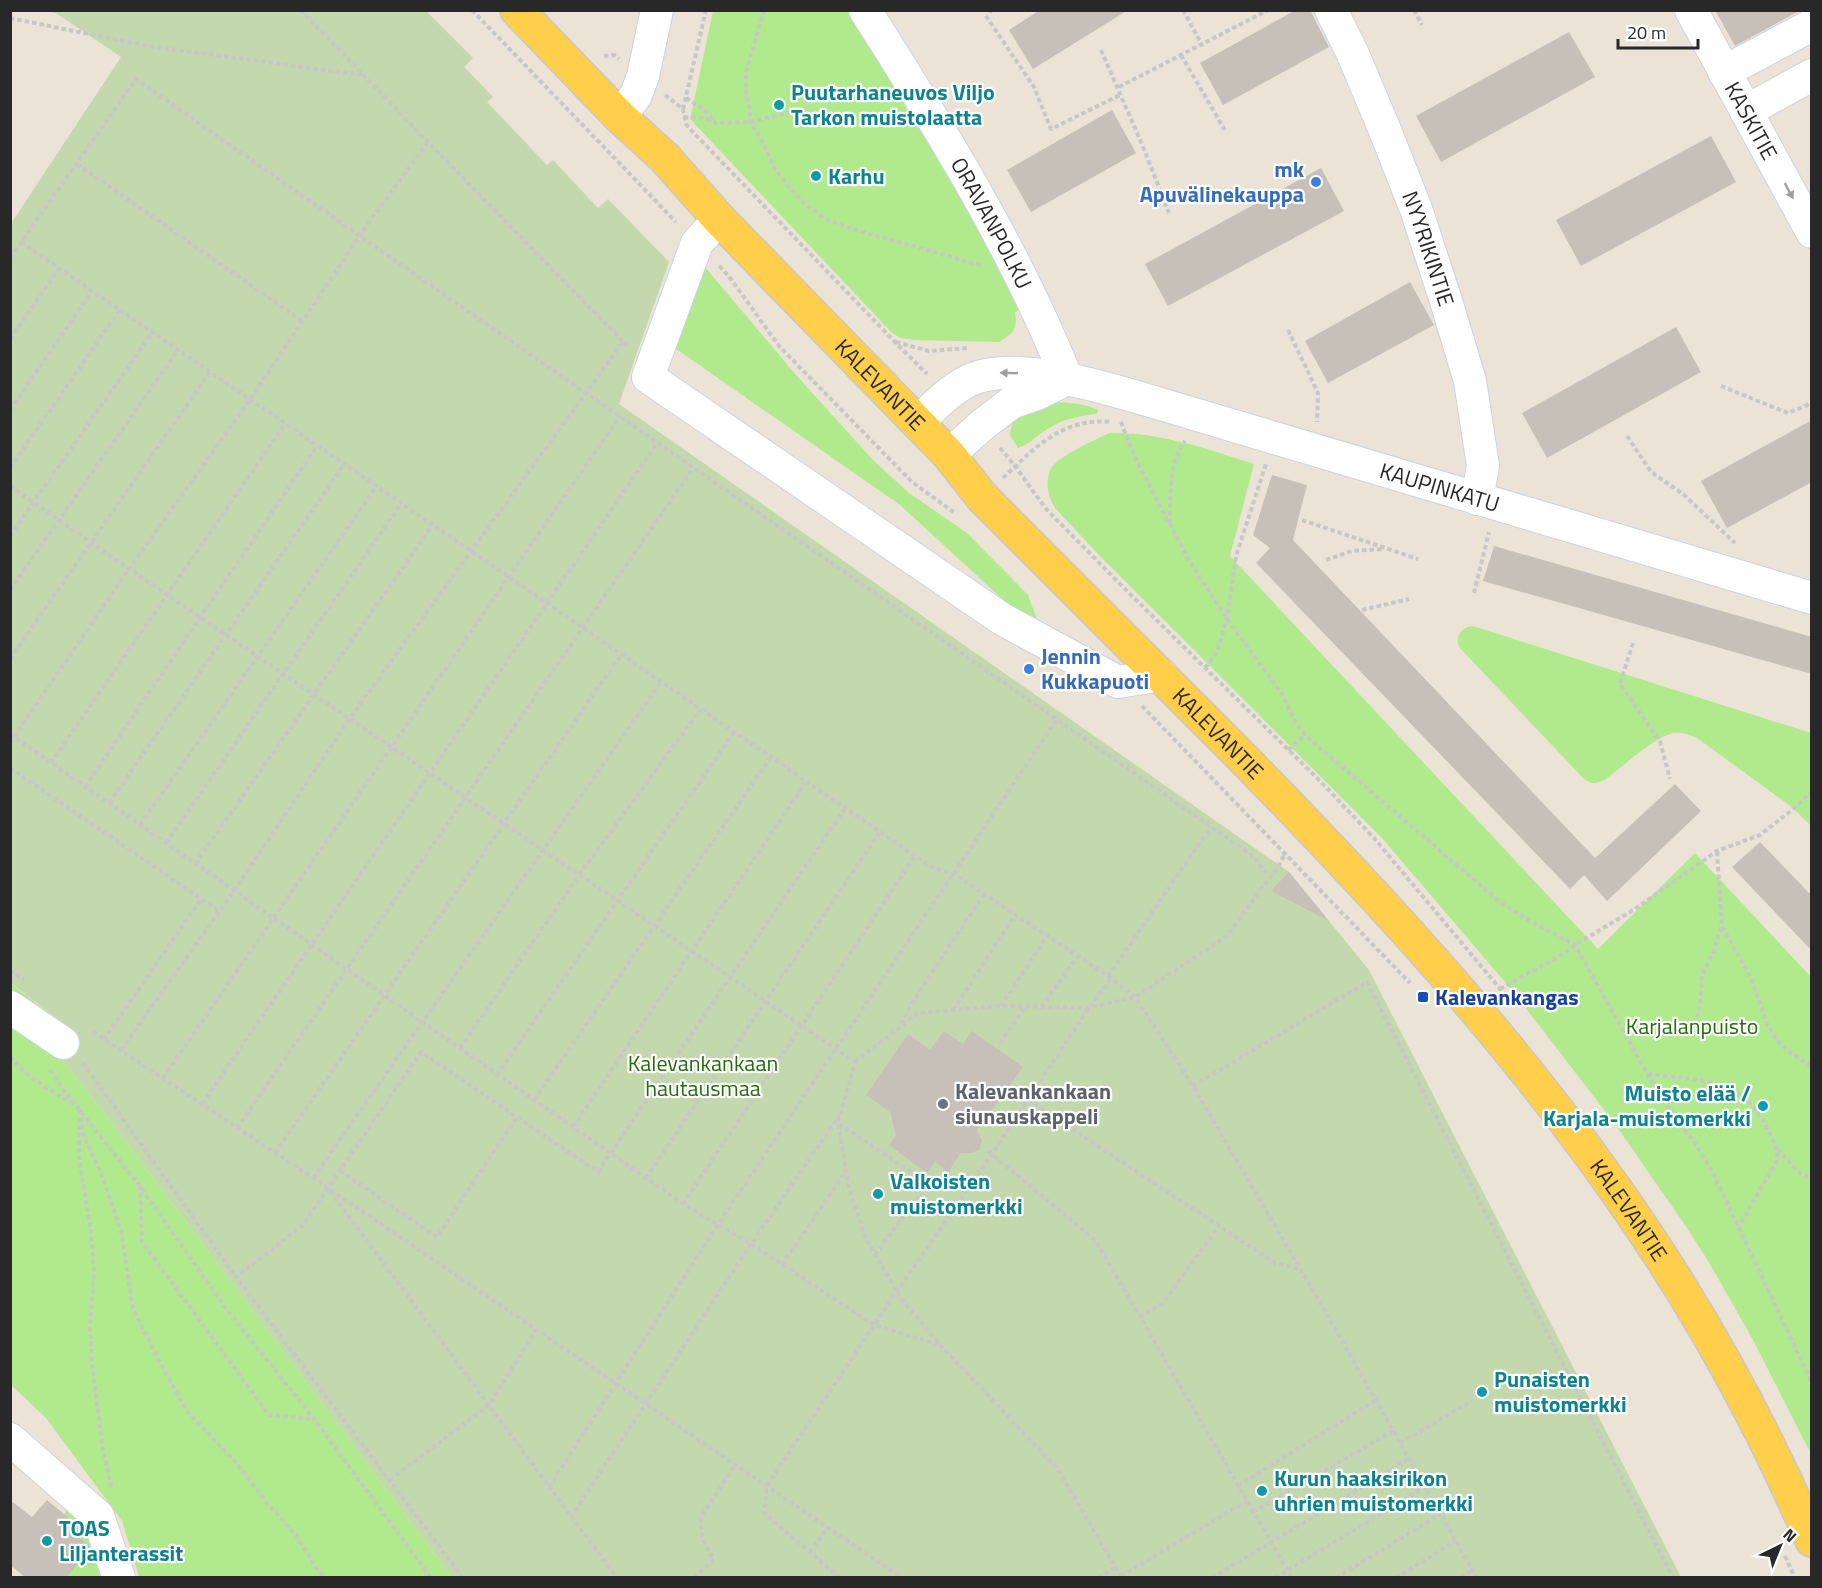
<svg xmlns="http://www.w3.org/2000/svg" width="1822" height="1588" font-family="'Titillium Web',sans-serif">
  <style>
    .green { fill: #b0ea8d }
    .cemetery { fill: #c3d8ad }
    .building { fill: #c7c0b8 }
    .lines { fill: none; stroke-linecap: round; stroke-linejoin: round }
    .minor-casing { stroke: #cdd2e3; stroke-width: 34 }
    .major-casing { stroke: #c7c7c7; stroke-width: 36 }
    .path { stroke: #c7c7c7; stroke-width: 4; stroke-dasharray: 4.5 3; stroke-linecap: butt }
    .minor { stroke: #fff; stroke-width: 32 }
    .major { stroke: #ffce4a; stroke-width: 33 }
    .oneway { fill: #9e9e9e }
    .culture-dot { fill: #0f9aa8; stroke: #fff; stroke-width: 2 }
    .shop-dot { fill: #3f7fe0; stroke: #fff; stroke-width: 2 }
    .transit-dot { fill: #1a4fb4; stroke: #fff; stroke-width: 2 }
    .worship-dot { fill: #6b7280; stroke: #fff; stroke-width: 2 }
    .labels { text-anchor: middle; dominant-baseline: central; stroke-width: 4.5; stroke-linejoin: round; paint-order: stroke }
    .culture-label { font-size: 22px; font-weight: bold; fill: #0d838f; stroke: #fff; text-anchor: start }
    .street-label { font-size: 22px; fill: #282828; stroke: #fff }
    .shop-label { font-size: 22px; font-weight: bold; fill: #366cbe; stroke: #fff; text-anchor: end }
    .transit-label { font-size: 22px; font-weight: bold; fill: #164399; stroke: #fff; text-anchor: start }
    .park-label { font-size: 22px; fill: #276b11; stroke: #fff }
    .worship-label { font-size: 22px; font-weight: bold; fill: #5b616d; stroke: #fff; text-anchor: start }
  </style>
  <rect width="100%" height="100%" fill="#ece3d7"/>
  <!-- green -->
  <path class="green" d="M713 11H851L925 122 1022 306 1015 313C1018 329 1013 334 999 342L914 340 901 338 892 333 690 119Z
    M699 260 797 376 873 460 909 493 967 533 1028 595 1038 622 1032 626 900 505 672 346Z
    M1050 402C1066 402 1083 403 1098 410L1097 414C1076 417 1065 418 1046 430 1036 436 1029 445 1018 448L1010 435 1013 416Z
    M1110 433C1160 432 1207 449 1254 464L1230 556 1598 949 1695 853 1811 977V1454L1753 1340 1710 1264 1687 1228 1615 1124 1511 989 1381 837 1099 555 1055 508C1048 497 1044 479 1052 467 1061 455 1096 439 1110 433Z
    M1473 626 1811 733V826L1793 808 1697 738C1690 735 1682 732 1674 733 1656 736 1622 767 1606 779 1597 784 1592 785 1584 779L1459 647C1455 636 1461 627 1473 626Z
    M10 983 72 1030 57 1054 112 1123 452 1577H139L122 1521 46 1418 11 1385Z
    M74 1500 113 1577H66L91 1547 77 1536 82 1529 64 1514Z"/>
  <!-- cemetery -->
  <path class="cemetery" d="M48 11H426L473 58 464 67 493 97 487 102 547 165 553 160 598 208 608 199 669 262 619 404 1289 872 1369 970 1681 1577H452L112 1123 57 1054 72 1030 11 983 10 225 121 57 56 13Z"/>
  <!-- building -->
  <path class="building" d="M1040 10H1128L1033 69 1009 30Z
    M1296 10H1310L1329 47 1223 105 1200 63Z
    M1715 10H1801L1735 46Z
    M1569 32 1595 77 1441 162 1416 116Z
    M1112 110 1136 153 1031 212 1007 170Z
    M1711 136 1736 182 1581 266 1556 220Z
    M1321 168 1344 211 1168 306 1145 264Z
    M1410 282 1434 325 1328 383 1305 341Z
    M1676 327 1701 372 1547 458 1522 413Z
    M1812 420V482L1727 528 1701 481Z
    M1272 475 1307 485 1293 540 1595 858 1675 784 1701 811 1607 901 1584 875 1570 889 1256 563 1270 548 1253 535Z
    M1494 546 1812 637V674L1483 581Z
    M1760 842 1812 896V951L1732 867Z
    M1289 872 1329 921 1271 891Z
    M944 1031 963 1044 972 1031 1023 1067 977 1130 982 1140 980 1149 972 1153H961L948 1172 935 1162 927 1173 889 1145 896 1135 890 1112 866 1095 908 1034 930 1050Z
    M10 1500 32 1517 47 1500 82 1529 77 1536 89 1545 90 1549 66 1578H26L10 1565Z"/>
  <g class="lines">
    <!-- minor casing -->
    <g class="minor-casing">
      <g id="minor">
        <path id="s1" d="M865 10C940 128 1015 249 1067 379"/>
        <path id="s2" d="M1331 10 1352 52 1384 128 1416 209 1446 301 1470 381 1483 466 1477 499"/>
        <path id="s3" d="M1691 10 1812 232"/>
        <path d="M1724 72 1812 25"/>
        <path d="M1746 111 1812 75"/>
        <path d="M620 117 636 95 643 76 657 10"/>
        <path d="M719 219 697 243 648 377 1002 619 1118 682 1161 675"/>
        <path id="s4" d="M917 423C934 407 953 386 975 378 1027 360 1122 393 1174 408L1812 598"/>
        <path d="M949 455 981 426 1011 403 1037 394 1067 379"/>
        <path d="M10 1007 63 1043"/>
        <path d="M10 1439 98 1516 119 1578"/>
      </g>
    </g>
    <!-- major casing -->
    <g class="major-casing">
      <g id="major">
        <path id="s5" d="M517 10 620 117 665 158 719 219 949 455 982 497C1066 581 1151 665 1235 750 1384 902 1530 1059 1648 1237 1712 1333 1766 1434 1812 1540"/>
      </g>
    </g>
    <!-- path -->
    <path class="path" d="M300 10 623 342 630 347
      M472 10 676 222
      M764 10 746 72V92L750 110V122L761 139 775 169 788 186 806 205 826 219 846 227 983 266
      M1183 10 1202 45
      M1414 10 1422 25
      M990 13 991 10
      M986 16 1034 87 1051 129 1122 94
      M10 18 148 46 362 75
      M1101 50 1144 149 1169 213
      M1181 55 1226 132
      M604 56 614 55 619 59
      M1119 87 1268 10
      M665 95 683 109 686 124 692 131 895 342 927 374
      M686 98 703 109 713 120
      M683 109 706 10
      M684 117 706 118 716 123 750 122 808 108
      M77 164 302 321
      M21 242 915 856 934 868 954 874 1108 976 1135 997 1193 1086 1321 1304 1477 1578
      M10 258 136 79C507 341 882 596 1254 857L1269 877
      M719 266 728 275 779 346 912 482 955 513
      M1288 330 1318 393 1317 422
      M10 339 59 269
      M896 342 929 351 968 348
      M1721 386 1788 413 1812 403
      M10 410 92 291
      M1121 422 1134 456 1187 557 1227 619 1282 694 1296 723 1305 735 1500 902 1530 921 1575 945 1661 1098 1697 1146 1713 1173 1812 1383
      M1627 436 1651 472 1683 494 1735 543
      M1000 448 1015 466 1046 509 1127 591 1322 783 1374 838 1511 1002
      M10 468 120 310
      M1003 478C1035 447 1064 417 1112 422
      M10 486 129 569 855 1062 838 1123 849 1188 866 1239 900 1297 940 1345 1057 1468 1122 1578
      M1302 520 1418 559
      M1170 523C1170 499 1169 461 1185 441
      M10 536 152 333
      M1326 560 1352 551 1384 549
      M10 590 178 350
      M1474 593 1489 532
      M1362 610 1409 599
      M1633 643 1620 684 1660 742 1670 779
      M10 659 210 372
      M1205 668 1217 652 1227 619 1236 556 1266 464
      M1142 706 1410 983
      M10 734 683 1204 751 1244 874 1325 940 1345
      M10 743 129 569 250 400 364 229 428 142
      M1288 750 1305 735
      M51 763 285 424
      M10 768 219 911
      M85 787 317 446
      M109 803 344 465
      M140 825 376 487
      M166 843 401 504
      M1717 852 1722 927 1750 976 1767 1024 1776 1039 1788 1051 1812 1067
      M195 864 432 526
      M10 970 24 980
      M1108 976 1211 827
      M1500 989 1565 953 1575 945 1635 909 1717 851 1760 835 1792 810 1812 792
      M1001 1006 1047 936
      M1041 1007 1078 957
      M953 1010 1015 915
      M901 1024 917 995 984 894
      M1695 1025 1700 1006 1702 975 1713 953 1721 927
      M93 1032 328 1188 902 1578
      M104 1040 201 899
      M1000 1043 1025 1007
      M460 1048 579 875 700 710
      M121 1050 234 891 350 718 623 342
      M10 1057C28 1078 52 1091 75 1105
      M855 1062 918 1013 1001 1006 1089 1008 1135 997 1227 936 1279 865 1285 854
      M83 1063 236 1277
      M50 1070 62 1088 140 1186 224 1306 314 1419 431 1578
      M1648 1074C1695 1080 1741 1077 1766 1126 1772 1138 1778 1147 1777 1161L1739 1226
      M497 1075 734 732
      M163 1078 620 416
      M1193 1086 1367 982 1673 1578
      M534 1100 771 757
      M1028 1100 1275 1263 1299 1269
      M202 1104 658 442
      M80 1110 84 1137 102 1175 121 1231 133 1309 155 1353 186 1410 233 1459 268 1504 296 1535 318 1571 325 1578
      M79 1118V1159L91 1231 94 1270 90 1330 92 1364 103 1450 112 1489
      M839 1124 928 1183 975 1179
      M573 1127 806 782
      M237 1128 694 467
      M1778 1149 1797 1171 1812 1179
      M988 1151 1096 1241 1292 1578
      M275 1153 621 655
      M340 1171 437 1237 517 1117
      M313 1178 661 682
      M646 1178 880 832
      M140 1186 142 1242 269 1415 314 1419
      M330 1191 617 1578
      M683 1204 915 856
      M875 1255 928 1183
      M782 1265 846 1171
      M1140 1317 1163 1303 1219 1226
      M1400 1443 1472 1401
      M390 1480 489 1405 536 1330
      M1238 1486 1376 1400
      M549 1487 717 1226 1057 719
      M1253 1512 1393 1431
      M571 1517 751 1244 839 1116
      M809 1552 829 1527
      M1785 1556 1795 1578
      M1121 1576 1247 1501
      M463 1578 236 1277 302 1226 421 1052 598 1172 845 808
      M694 1578 714 1559C705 1546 699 1533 701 1517L736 1464
      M840 1578 764 1513 767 1486 874 1325 992 1154 1089 1008 1111 979
      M1098 1578 1116 1567
      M1212 1578 1409 1459
      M1275 1578 1425 1487
      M1336 1578 1441 1514
      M1396 1578 1456 1541
      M1461 1578 1473 1570"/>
    <!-- minor -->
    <use href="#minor" class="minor"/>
    <!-- major -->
    <use href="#major" class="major"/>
  </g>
  <!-- one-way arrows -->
  <defs><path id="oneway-solid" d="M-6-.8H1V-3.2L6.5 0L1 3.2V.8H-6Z" transform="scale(1.5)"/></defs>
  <g class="oneway">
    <use href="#oneway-solid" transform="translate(1789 191) rotate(62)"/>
    <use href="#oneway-solid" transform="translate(1009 373) rotate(-179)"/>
  </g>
  <!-- markers -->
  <g class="culture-dot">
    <circle cx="779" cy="105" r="6"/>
    <circle cx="816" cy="176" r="6"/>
    <circle cx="1763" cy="1106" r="6"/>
    <circle cx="878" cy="1194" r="6"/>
    <circle cx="1482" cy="1392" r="6"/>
    <circle cx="1262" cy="1491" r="6"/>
    <circle cx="47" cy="1541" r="6"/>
  </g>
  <g class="shop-dot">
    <circle cx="1316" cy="182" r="6"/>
    <circle cx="1029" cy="669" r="6"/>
  </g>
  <rect class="transit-dot" x="1417" y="991" width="12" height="12" rx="3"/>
  <circle class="worship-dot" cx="943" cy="1104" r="6"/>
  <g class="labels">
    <!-- culture labels -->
    <g class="culture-label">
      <text x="791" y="92">Puutarhaneuvos Viljo<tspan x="791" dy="25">Tarkon muistolaatta</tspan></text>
      <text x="828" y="176">Karhu</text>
      <text x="1751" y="1093" text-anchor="end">Muisto elää /<tspan x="1751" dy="25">Karjala-muistomerkki</tspan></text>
      <text x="890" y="1181">Valkoisten<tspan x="890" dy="25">muistomerkki</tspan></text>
      <text x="1494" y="1379">Punaisten<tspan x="1494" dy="25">muistomerkki</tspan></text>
      <text x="1274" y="1478">Kurun haaksirikon<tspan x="1274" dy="25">uhrien muistomerkki</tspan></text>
      <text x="59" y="1528">TOAS<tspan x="59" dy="25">Liljanterassit</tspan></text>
    </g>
    <!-- street labels -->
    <g class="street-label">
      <text stroke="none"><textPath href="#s3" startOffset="126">KASKITIE</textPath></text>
      <text stroke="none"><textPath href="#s1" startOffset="248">ORAVANPOLKU</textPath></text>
      <text stroke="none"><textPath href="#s2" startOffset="258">NYYRIKINTIE</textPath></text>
      <text stroke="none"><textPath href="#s5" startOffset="522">KALEVANTIE</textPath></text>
      <text stroke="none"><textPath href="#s4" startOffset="555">KAUPINKATU</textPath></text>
      <text stroke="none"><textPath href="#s5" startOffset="1008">KALEVANTIE</textPath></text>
      <text stroke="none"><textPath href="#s5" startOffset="1638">KALEVANTIE</textPath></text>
    </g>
    <!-- shop labels -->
    <g class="shop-label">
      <text x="1304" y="169">mk<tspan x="1304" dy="25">Apuvälinekauppa</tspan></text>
      <text x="1041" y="656" text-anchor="start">Jennin<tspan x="1041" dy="25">Kukkapuoti</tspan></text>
    </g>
    <!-- transit labels -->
    <g class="transit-label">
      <text x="1435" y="997">Kalevankangas</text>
    </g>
    <!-- park labels -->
    <g class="park-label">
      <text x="1692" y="1026">Karjalanpuisto</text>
      <text x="703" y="1063">Kalevankankaan<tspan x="703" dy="25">hautausmaa</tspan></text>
    </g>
    <!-- worship labels -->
    <g class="worship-label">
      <text x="955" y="1091">Kalevankankaan<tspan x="955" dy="25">siunauskappeli</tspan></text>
    </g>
  </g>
  <!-- border -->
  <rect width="1822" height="1588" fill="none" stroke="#282828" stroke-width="24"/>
  <!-- north arrow -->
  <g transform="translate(1780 1546) rotate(43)" stroke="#ffffff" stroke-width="4.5" paint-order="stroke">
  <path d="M0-4.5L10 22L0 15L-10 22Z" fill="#282828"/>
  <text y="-9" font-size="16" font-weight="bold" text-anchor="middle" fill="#282828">N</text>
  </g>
  <!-- scale -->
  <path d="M1618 39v9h80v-9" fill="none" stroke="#282828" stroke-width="3"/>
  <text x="1627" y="39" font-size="18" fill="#282828" stroke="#ffffff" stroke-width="4.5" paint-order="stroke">20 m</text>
</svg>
